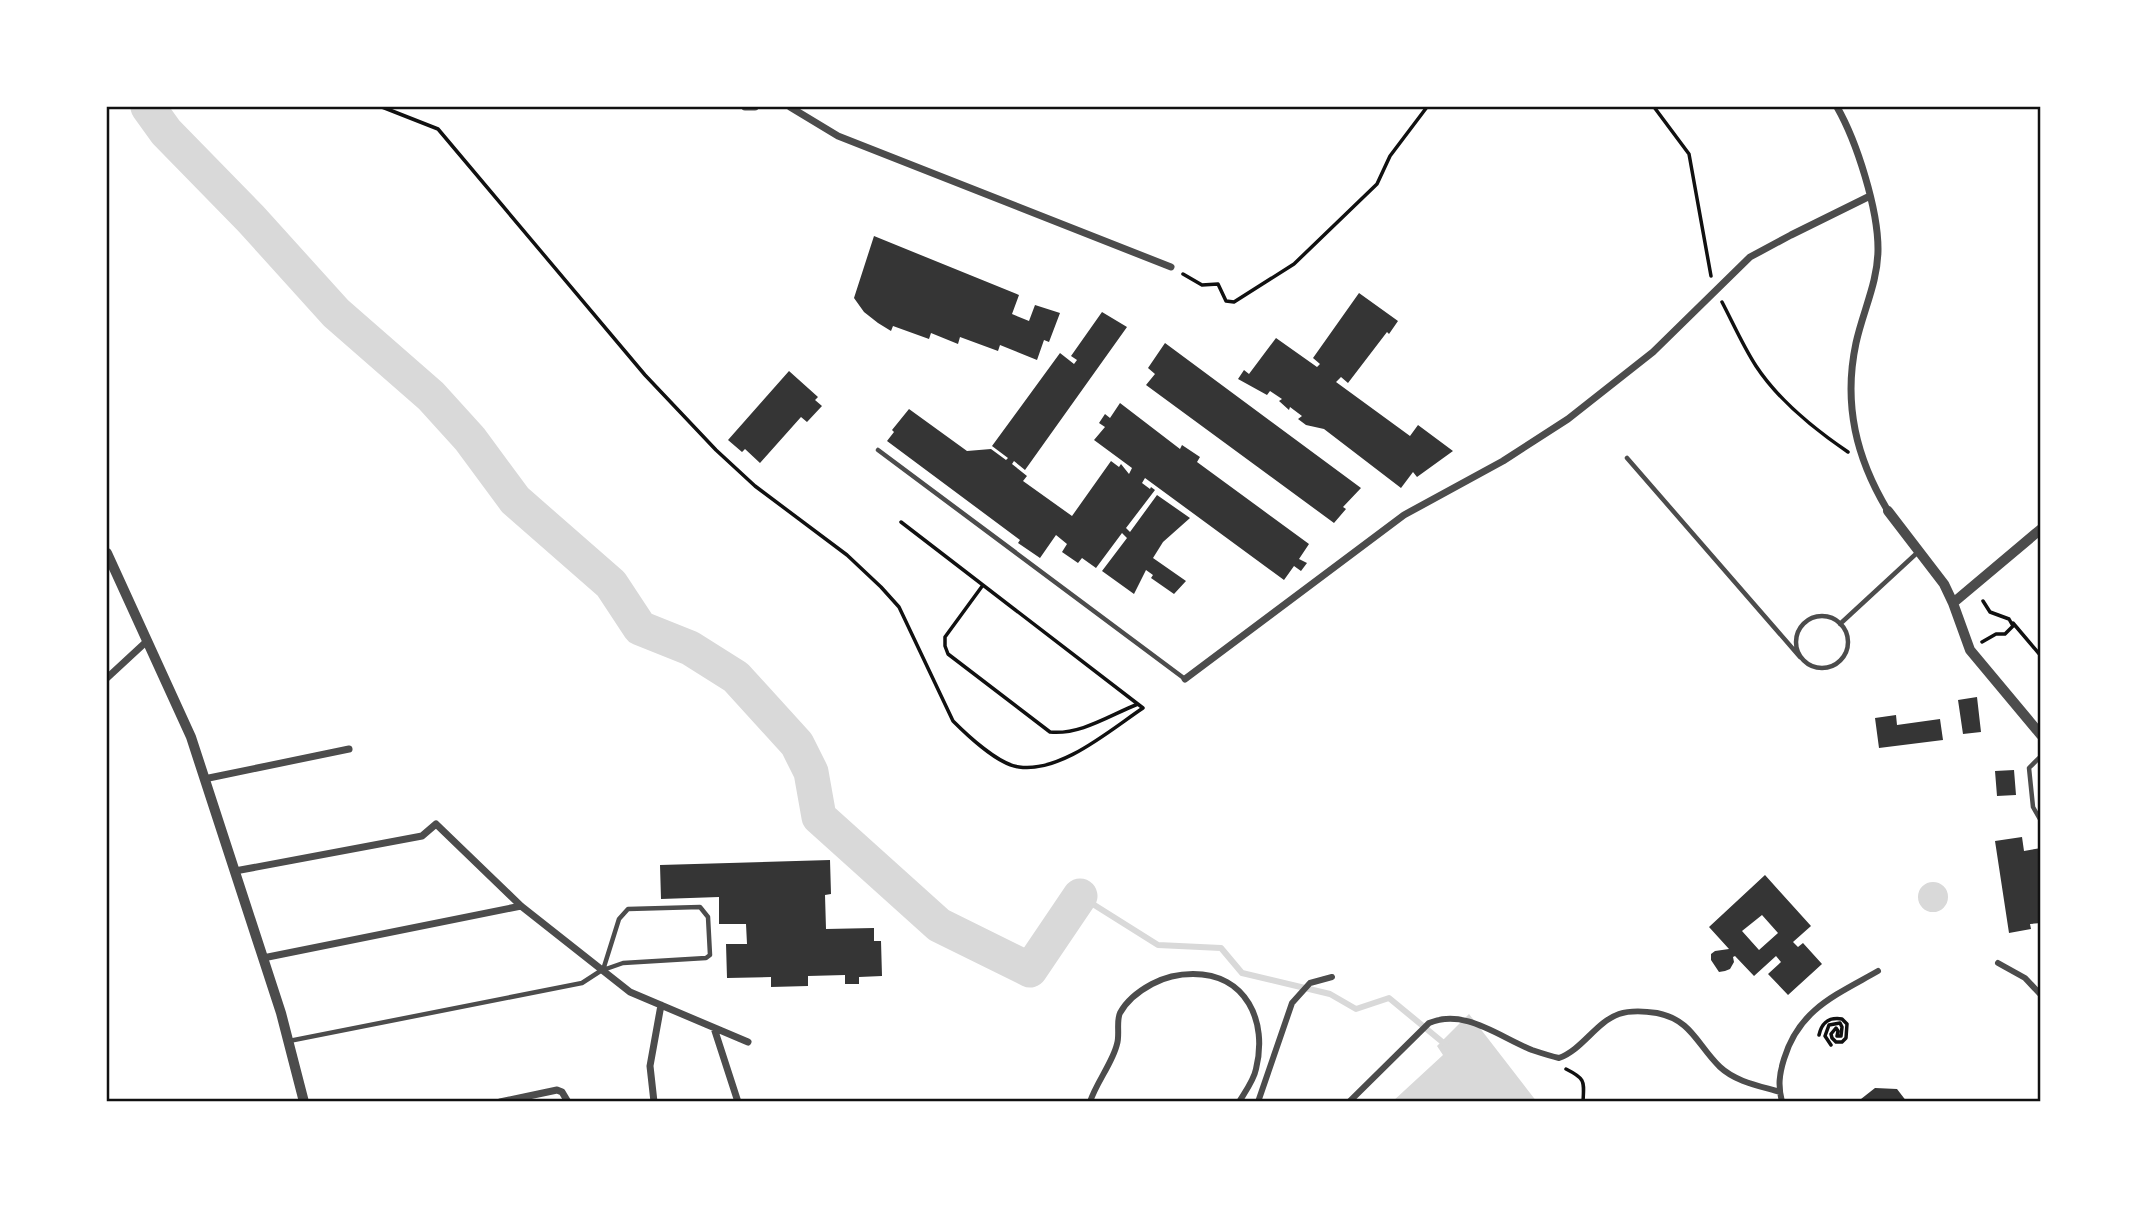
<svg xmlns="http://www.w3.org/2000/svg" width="2148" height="1209" font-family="'IBM Plex Sans',sans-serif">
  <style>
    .water { fill: #d9d9d9 }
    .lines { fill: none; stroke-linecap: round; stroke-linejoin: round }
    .stream { stroke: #d9d9d9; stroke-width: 6 }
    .river { stroke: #d9d9d9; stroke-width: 35 }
    .building { fill: #353535; fill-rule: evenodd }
    .path { stroke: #111; stroke-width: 3.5 }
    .service { stroke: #4c4c4c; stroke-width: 4.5 }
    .pedestrian { stroke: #4c4c4c; stroke-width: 6 }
    .minor { stroke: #4c4c4c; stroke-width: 7 }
    .tertiary { stroke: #4c4c4c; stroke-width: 10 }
    .neatline { fill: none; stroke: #111; stroke-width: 2.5 }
  </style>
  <rect width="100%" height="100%" fill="#fff"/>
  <!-- water -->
  <path class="water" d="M1918 897a15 15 0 1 1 30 0a15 15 0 1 1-30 0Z
    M1469 1014 1537 1102H1392L1443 1055 1437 1046Z"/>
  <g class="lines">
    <!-- stream -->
    <path class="stream" d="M1080 896 1158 945 1221 948 1242 973 1330 994 1356 1009 1389 998 1446 1045"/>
    <!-- river -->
    <path class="river" d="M148 107 166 132 251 219 336 313 431 396 470 439 515 500 611 584 640 628 690 648 736 677 797 744 811 772 819 817 939 925 1030 970 1080 896"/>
  </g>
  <!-- building -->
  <path class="building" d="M874 236 1019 295 1012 314 1029 321 1035 305 1060 313 1049 342 1044 340 1037 360 1000 345 998 351 960 337 958 344 931 333 929 339 893 326 891 331 878 323 864 312 854 298Z
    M1359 293 1398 321 1389 334 1387 332 1348 383 1341 377 1336 382 1410 436 1418 425 1453 451 1417 477 1413 472 1401 488 1324 429 1306 425 1298 419 1302 416 1290 407 1289 410 1279 401 1282 399 1270 391 1267 395 1238 379 1244 370 1249 374 1276 338 1317 367 1320 364 1313 358Z
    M1102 312 1127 327 1025 470 1014 461 1012 464 1027 476 1023 481 1072 516 1111 461 1119 467 1121 464 1129 474 1132 468 1094 440 1105 427 1099 423 1105 414 1110 418 1120 403 1180 449 1182 445 1200 457 1197 462 1309 544 1299 559 1307 563 1301 571 1294 566 1284 580 1145 478 1142 483 1150 489 1151 487 1155 490 1126 528 1130 532 1157 495 1190 518 1163 542 1153 558 1186 581 1174 594 1151 578 1153 575 1146 570 1134 594 1102 571 1127 538 1122 533 1096 568 1082 558 1078 563 1062 552 1067 544 1056 535 1040 558 1018 543 1020 540 887 441 894 432 892 430 909 409 967 451 991 449 1006 460 1008 458 992 446 1060 353 1074 364 1077 360 1071 356Z
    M1165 343 1361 488 1343 507 1346 509 1334 523 1146 385 1155 374 1148 368Z
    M789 371 818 397 815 400 822 406 807 422 801 417 760 463 745 449 742 452 728 440Z
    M1977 697 1981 732 1963 734 1958 700Z
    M1896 715 1897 725 1940 719 1943 740 1879 748 1875 718Z
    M2014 770 2016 795 1997 796 1995 771Z
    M2022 837 2024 851 2041 848V923L2030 924 2031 929 2009 933 1995 841Z
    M830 860 831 894 825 895 826 929 874 928V941H881L882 976 859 977V984H845V975L808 976V986L771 987V977L727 978 726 944H747L746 924H719V897L661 899 660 865Z
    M1765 875 1811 926 1793 942 1798 947 1803 943 1822 964 1788 995 1768 974 1781 962 1776 956 1754 976 1735 956 1733 957 1734 962 1730 969 1725 971 1719 972 1711 960V954L1715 951 1729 949 1709 927ZM1762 915 1778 933 1759 950 1742 931Z
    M1875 1088 1897 1089 1907 1102H1861V1099Z"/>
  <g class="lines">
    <!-- path -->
    <path class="path" d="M382 107 438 129 645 375 716 450 755 486 847 555 881 587 899 607 953 721C967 735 999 765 1019 767 1061 773 1110 730 1143 708L901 522
      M1654 107 1689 154 1711 276
      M1183 274 1202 285 1218 284 1226 301 1234 302 1294 264 1377 184 1390 156 1427 107
      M1722 302C1733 323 1743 346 1756 366 1779 401 1814 429 1848 452
      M983 585 945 637V646L948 654 1050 732C1081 735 1110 715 1138 704
      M2013 623 2041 656
      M1982 642 1996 634H2005L2013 626 2009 619 1990 612 1983 601
      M1819 1035C1822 1022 1829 1017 1842 1019L1847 1024 1846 1038 1842 1042H1836L1832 1038 1831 1034 1836 1028 1838 1031 1837 1036H1841L1842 1027 1840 1023 1829 1025 1825 1036 1831 1045
      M1566 1069C1586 1079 1584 1081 1583 1102"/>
    <!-- service -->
    <path class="service" d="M878 450 1185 679
      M1627 458 1800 657
      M1796 642a26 26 0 1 1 52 0a26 26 0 1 1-52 0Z
      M1840 624 1918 552
      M2041 756 2029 768 2033 807 2041 821
      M700 907 708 917 710 955 706 958 623 963 603 970 619 919 628 909Z
      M289 1041 582 983 602 970"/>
    <!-- pedestrian -->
    <path class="pedestrian" d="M1998 963 2025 978 2041 995
      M1090 1102C1096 1083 1113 1062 1117 1044 1120 1035 1116 1021 1120 1013 1127 1000 1139 991 1152 984 1165 977 1178 974 1193 974 1246 974 1268 1021 1256 1069 1254 1080 1245 1092 1239 1102
      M1258 1102 1292 1003 1310 983 1332 977
      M1349 1102 1429 1023C1465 1008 1499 1037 1532 1050 1541 1053 1550 1056 1559 1058 1582 1050 1596 1022 1619 1014 1631 1010 1644 1011 1657 1013 1692 1020 1697 1045 1720 1067 1736 1082 1760 1086 1780 1092
      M1782 1102C1778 1086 1779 1075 1784 1059 1799 1009 1836 995 1878 971"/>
    <!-- minor -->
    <path class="minor" d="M745 107H755
      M790 107 838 136 1171 267
      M1837 107C1857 142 1878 209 1878 249 1878 282 1863 311 1856 343 1843 404 1856 458 1888 511
      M107 678 147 641
      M1185 679 1404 515 1503 461 1568 419 1653 352 1750 257 1791 235 1870 196
      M204 779 349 749
      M235 871 422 836 436 824 521 906 630 992 748 1042
      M263 958 521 906
      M714 1028 738 1102
      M500 1102 557 1090 562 1092 568 1102
      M654 1102 650 1066 661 1005"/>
    <!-- tertiary -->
    <path class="tertiary" d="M1888 511 1944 584 1953 603 1970 650 2041 735
      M107 553 191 737 281 1013 304 1102
      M1953 603 2041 529"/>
  </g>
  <!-- border -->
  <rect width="2148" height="1209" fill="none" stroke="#ffffff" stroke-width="217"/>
  <rect x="108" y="108" width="1931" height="992" class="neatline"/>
</svg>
